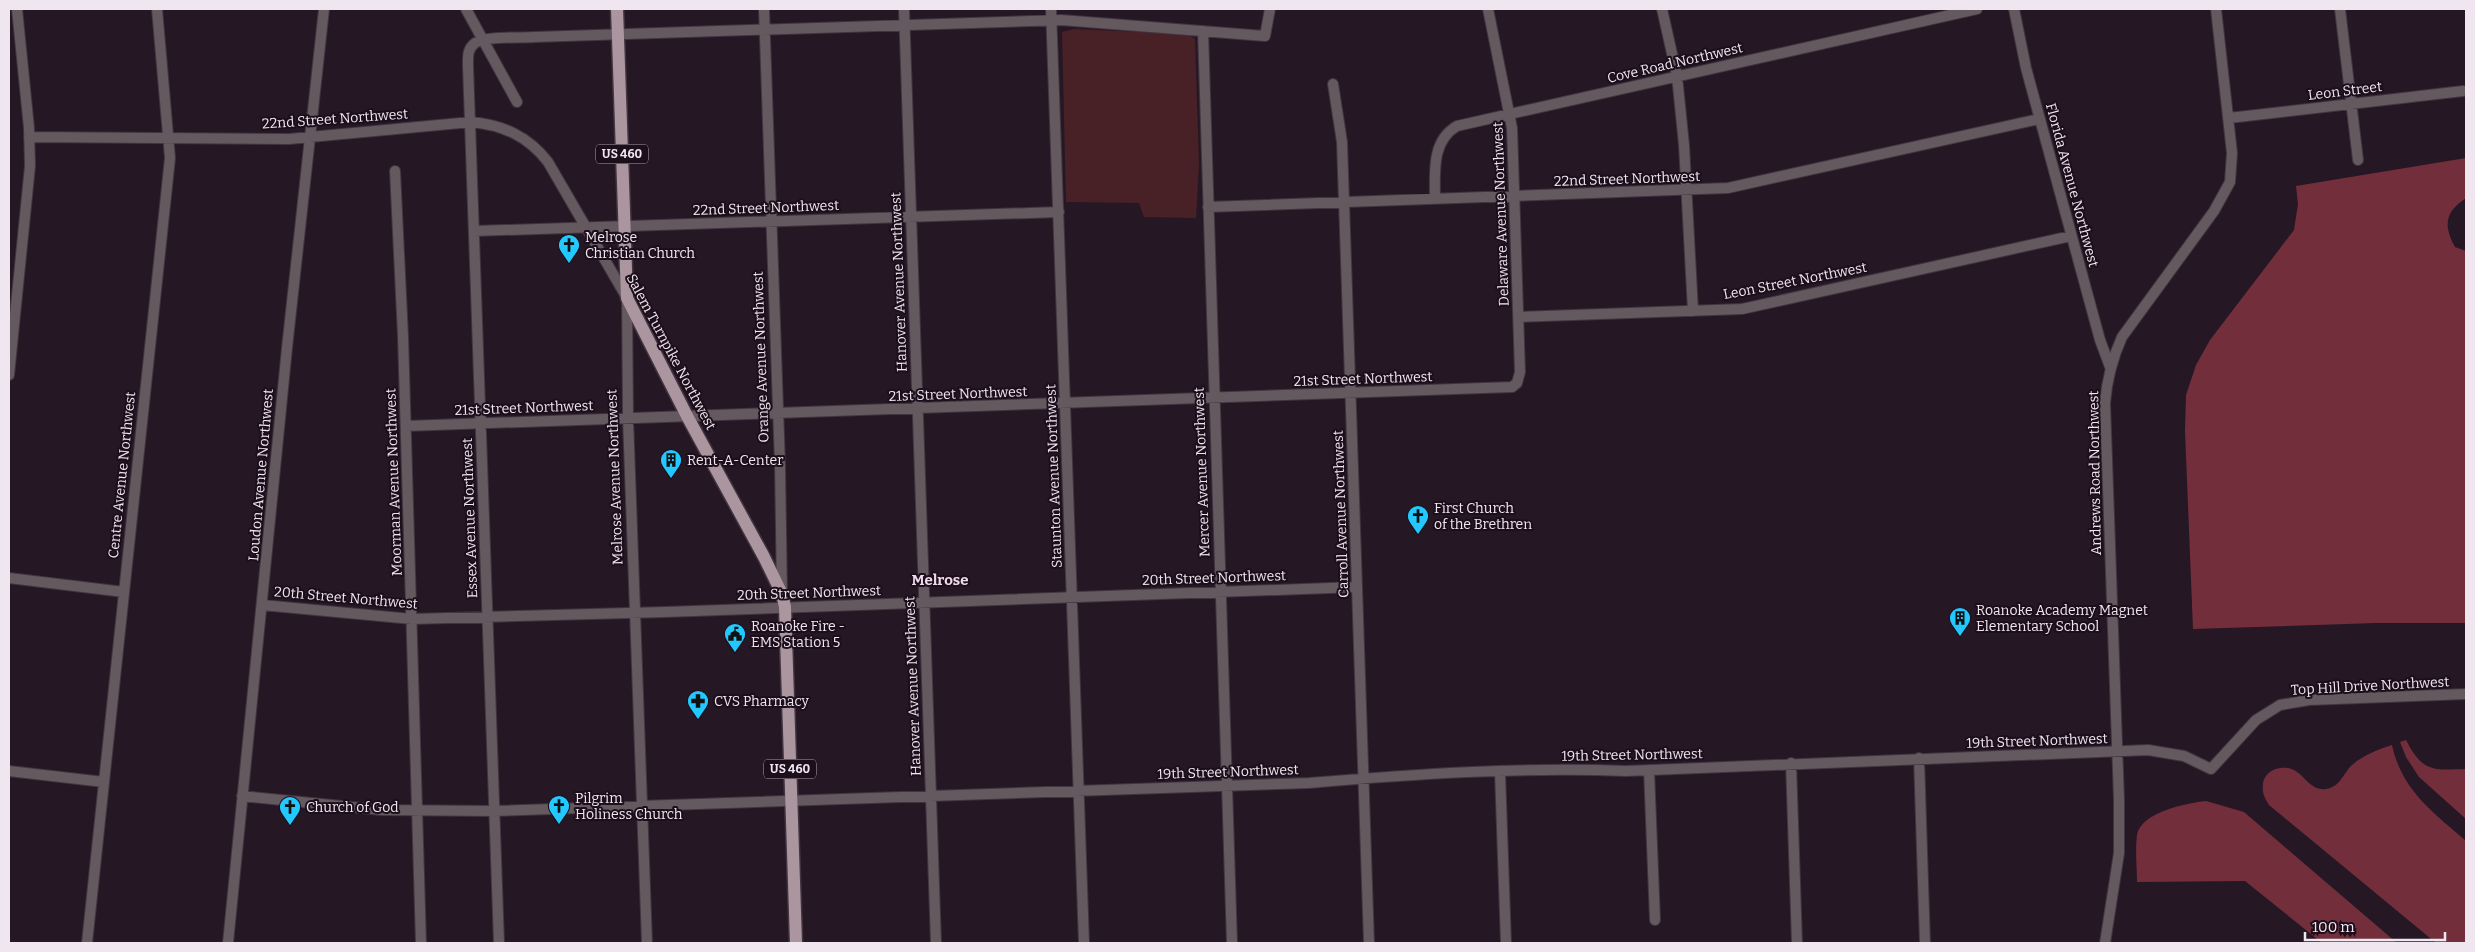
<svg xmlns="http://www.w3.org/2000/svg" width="2475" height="952" font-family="Bitter,serif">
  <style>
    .green { fill: #482127 }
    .forest { fill: #722f3b }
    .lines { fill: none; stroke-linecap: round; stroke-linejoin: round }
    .minor-casing { stroke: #423441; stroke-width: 12 }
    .major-casing { stroke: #423441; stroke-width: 15 }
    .minor { stroke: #64595e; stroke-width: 10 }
    .major { stroke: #ab969f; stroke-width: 12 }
    .labels { text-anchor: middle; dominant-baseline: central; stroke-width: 4; stroke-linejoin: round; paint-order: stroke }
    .shield { fill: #1c0e1b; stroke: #b0a5af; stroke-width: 1 }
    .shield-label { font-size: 12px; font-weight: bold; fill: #f0e6ef }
    .street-label { font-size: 14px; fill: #f0e6ef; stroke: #1c0e1b }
    .poi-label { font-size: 14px; fill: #f0e6ef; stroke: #1c0e1b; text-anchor: start }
    .neighbourhood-label { font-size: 15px; font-weight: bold; fill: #eed8eb; stroke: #1c0e1b }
  </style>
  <rect width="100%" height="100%" fill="#261725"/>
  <!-- green -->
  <path class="green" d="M1074 29 1187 34 1195 39 1199 164 1196 218 1144 217 1139 203 1066 202 1062 32Z"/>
  <!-- forest -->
  <path class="forest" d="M2466 158V198C2445 212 2443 225 2455 247L2466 251V623H2376L2193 629 2185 431 2186 395 2196 365 2210 340 2294 230 2298 204 2296 186Z
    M2406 740C2423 773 2433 770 2466 769V819L2419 777 2406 757 2400 742Z
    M2392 745C2402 791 2433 812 2466 841V943H2436L2269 805C2264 797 2262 793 2263 783 2265 770 2282 764 2294 770 2305 776 2311 791 2326 789 2340 787 2343 774 2351 766 2363 755 2377 750 2392 745Z
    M2206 801 2244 812 2397 943H2322L2245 881 2137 882C2137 867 2135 850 2137 835 2141 812 2187 803 2206 801Z"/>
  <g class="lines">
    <!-- minor casing -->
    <g class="minor-casing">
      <path id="minor" d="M466 9 517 102
        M764 9 780 465 782 594
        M904 9 936 943
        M1051 9 1084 943
        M1662 9 1677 76 1684 145 1693 311
        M2014 9 2026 68 2100 340 2110 367
        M2340 9 2358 160
        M1203 31 1232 943
        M1333 84 1342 142 1343 172 1369 943
        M2229 118 2463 91
        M29 137 289 139 471 122C503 125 528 136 548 162L627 298 628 418 647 943
        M395 171 403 336 421 943
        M1435 199C1435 173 1431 141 1457 126L1977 9
        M1208 207 1728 188 2039 119
        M474 231 1059 212
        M1519 317 1742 309 2071 236
        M9 375 30 166 29 128 17 9
        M406 426 1512 387 1517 383 1520 372 1512 128 1488 9
        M9 578 124 592
        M262 605 412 619 665 612 1357 587
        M1919 758 1925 943
        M1791 763 1797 943
        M1649 770 1655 920
        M9 771 104 782
        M1500 772 1506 943
        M242 796 382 810 494 811 1309 783C1414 774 1520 767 1626 771L2148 750 2184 756 2211 769 2256 720 2280 705 2309 700 2466 694
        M87 943 170 158 157 9
        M228 943 287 348 324 9
        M499 943 468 66C468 57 467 49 475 43 485 36 521 38 535 37L1061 20 1265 36 1270 9
        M2105 943 2119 853V800L2105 403C2107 379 2112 359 2122 337L2214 211 2230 182 2232 153 2216 9"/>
    </g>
    <!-- major casing -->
    <g class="major-casing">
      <path id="major" d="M617 9 627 298 687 416 764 557 782 594 785 607 796 943"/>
    </g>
    <!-- minor -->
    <use href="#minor" class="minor"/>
    <!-- major -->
    <use href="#major" class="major"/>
  </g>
  <!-- icons -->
  <defs>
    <g id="church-pin" transform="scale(1.125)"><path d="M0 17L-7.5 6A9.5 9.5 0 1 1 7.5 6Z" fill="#23c9fe" stroke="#1c0e1b"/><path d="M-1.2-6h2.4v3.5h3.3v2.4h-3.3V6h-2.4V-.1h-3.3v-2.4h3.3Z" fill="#111"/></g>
    <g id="building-pin" transform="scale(1.125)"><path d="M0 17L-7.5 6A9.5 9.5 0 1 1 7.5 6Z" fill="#23c9fe" stroke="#1c0e1b"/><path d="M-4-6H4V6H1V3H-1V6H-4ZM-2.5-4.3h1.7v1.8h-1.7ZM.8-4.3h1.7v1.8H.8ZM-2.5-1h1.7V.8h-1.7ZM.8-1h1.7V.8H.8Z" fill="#111"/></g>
    <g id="civic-pin" transform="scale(1.125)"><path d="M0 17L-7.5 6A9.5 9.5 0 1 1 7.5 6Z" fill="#23c9fe" stroke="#1c0e1b"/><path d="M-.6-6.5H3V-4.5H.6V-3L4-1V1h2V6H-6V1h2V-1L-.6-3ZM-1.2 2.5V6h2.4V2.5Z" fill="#111"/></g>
    <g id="pharmacy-pin" transform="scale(1.125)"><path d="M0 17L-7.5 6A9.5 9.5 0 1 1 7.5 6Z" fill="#23c9fe" stroke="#1c0e1b"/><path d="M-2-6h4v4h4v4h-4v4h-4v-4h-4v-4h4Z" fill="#111"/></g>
  </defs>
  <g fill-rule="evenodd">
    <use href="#church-pin" x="569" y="245"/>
    <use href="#building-pin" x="671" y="460"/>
    <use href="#church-pin" x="1418" y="516"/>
    <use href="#building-pin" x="1960" y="618"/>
    <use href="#civic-pin" x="735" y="634"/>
    <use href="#pharmacy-pin" x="698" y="701"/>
    <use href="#church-pin" x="559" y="806"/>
    <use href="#church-pin" x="290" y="807"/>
  </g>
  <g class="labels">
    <!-- shield labels -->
    <g class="shield">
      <rect x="596" y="144.5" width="52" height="19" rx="4"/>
      <rect x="764" y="759.5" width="52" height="19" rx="4"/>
    </g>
    <g class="shield-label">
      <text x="622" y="154">US 460</text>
      <text x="790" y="769">US 460</text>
    </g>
    <!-- street labels -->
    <g class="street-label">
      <text transform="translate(1675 63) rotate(-13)">Cove Road Northwest</text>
      <text transform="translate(2345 91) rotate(-7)">Leon Street</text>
      <text transform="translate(335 119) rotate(-4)">22nd Street Northwest</text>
      <text transform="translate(1627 179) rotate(-2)">22nd Street Northwest</text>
      <text transform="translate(2072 185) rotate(75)">Florida Avenue Northwest</text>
      <text transform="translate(766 208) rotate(-2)">22nd Street Northwest</text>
      <text transform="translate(1501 214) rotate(-92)">Delaware Avenue Northwest</text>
      <text transform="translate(1795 281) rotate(-11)">Leon Street Northwest</text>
      <text transform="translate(899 282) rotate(-92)">Hanover Avenue Northwest</text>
      <text transform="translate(671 352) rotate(62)">Salem Turnpike Northwest</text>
      <text transform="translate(761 357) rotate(-92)">Orange Avenue Northwest</text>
      <text transform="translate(1363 379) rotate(-2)">21st Street Northwest</text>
      <text transform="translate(958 394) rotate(-2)">21st Street Northwest</text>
      <text transform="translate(524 408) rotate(-2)">21st Street Northwest</text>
      <text transform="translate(1202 472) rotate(-92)">Mercer Avenue Northwest</text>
      <text transform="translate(2095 473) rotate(-91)">Andrews Road Northwest</text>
      <text transform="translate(122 475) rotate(-84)">Centre Avenue Northwest</text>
      <text transform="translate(261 475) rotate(-85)">Loudon Avenue Northwest</text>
      <text transform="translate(1054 476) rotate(-92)">Staunton Avenue Northwest</text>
      <text transform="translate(615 477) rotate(-92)">Melrose Avenue Northwest</text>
      <text transform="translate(394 482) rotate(-92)">Moorman Avenue Northwest</text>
      <text transform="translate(1341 514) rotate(-92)">Carroll Avenue Northwest</text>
      <text transform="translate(470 518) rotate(-92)">Essex Avenue Northwest</text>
      <text transform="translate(1214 578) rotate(-2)">20th Street Northwest</text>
      <text transform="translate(809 593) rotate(-2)">20th Street Northwest</text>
      <text transform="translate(346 598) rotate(5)">20th Street Northwest</text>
      <text transform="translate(913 686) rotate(-92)">Hanover Avenue Northwest</text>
      <text transform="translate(2370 686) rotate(-3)">Top Hill Drive Northwest</text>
      <text transform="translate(2037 741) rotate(-2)">19th Street Northwest</text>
      <text transform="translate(1632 755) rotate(-1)">19th Street Northwest</text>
      <text transform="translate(1228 772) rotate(-2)">19th Street Northwest</text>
    </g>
    <!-- poi labels -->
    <g class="poi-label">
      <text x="585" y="237">Melrose<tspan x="585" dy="16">Christian Church</tspan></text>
      <text x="687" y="460">Rent-A-Center</text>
      <text x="1434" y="508">First Church<tspan x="1434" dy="16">of the Brethren</tspan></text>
      <text x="1976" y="610">Roanoke Academy Magnet<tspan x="1976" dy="16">Elementary School</tspan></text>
      <text x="751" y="626">Roanoke Fire -<tspan x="751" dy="16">EMS Station 5</tspan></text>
      <text x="714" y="701">CVS Pharmacy</text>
      <text x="575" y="798">Pilgrim<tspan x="575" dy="16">Holiness Church</tspan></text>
      <text x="306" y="807">Church of God</text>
    </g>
    <!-- neighbourhood labels -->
    <g class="neighbourhood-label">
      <text x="940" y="580">Melrose</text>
    </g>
  </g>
  <!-- border -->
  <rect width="2475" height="952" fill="none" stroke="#f0e6ef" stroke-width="20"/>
  <!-- scale -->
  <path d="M2305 932v8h140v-8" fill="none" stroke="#f0e6ef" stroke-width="2.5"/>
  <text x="2312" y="932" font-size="15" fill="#f0e6ef" stroke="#1c0e1b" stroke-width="4" paint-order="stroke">100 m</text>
</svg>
